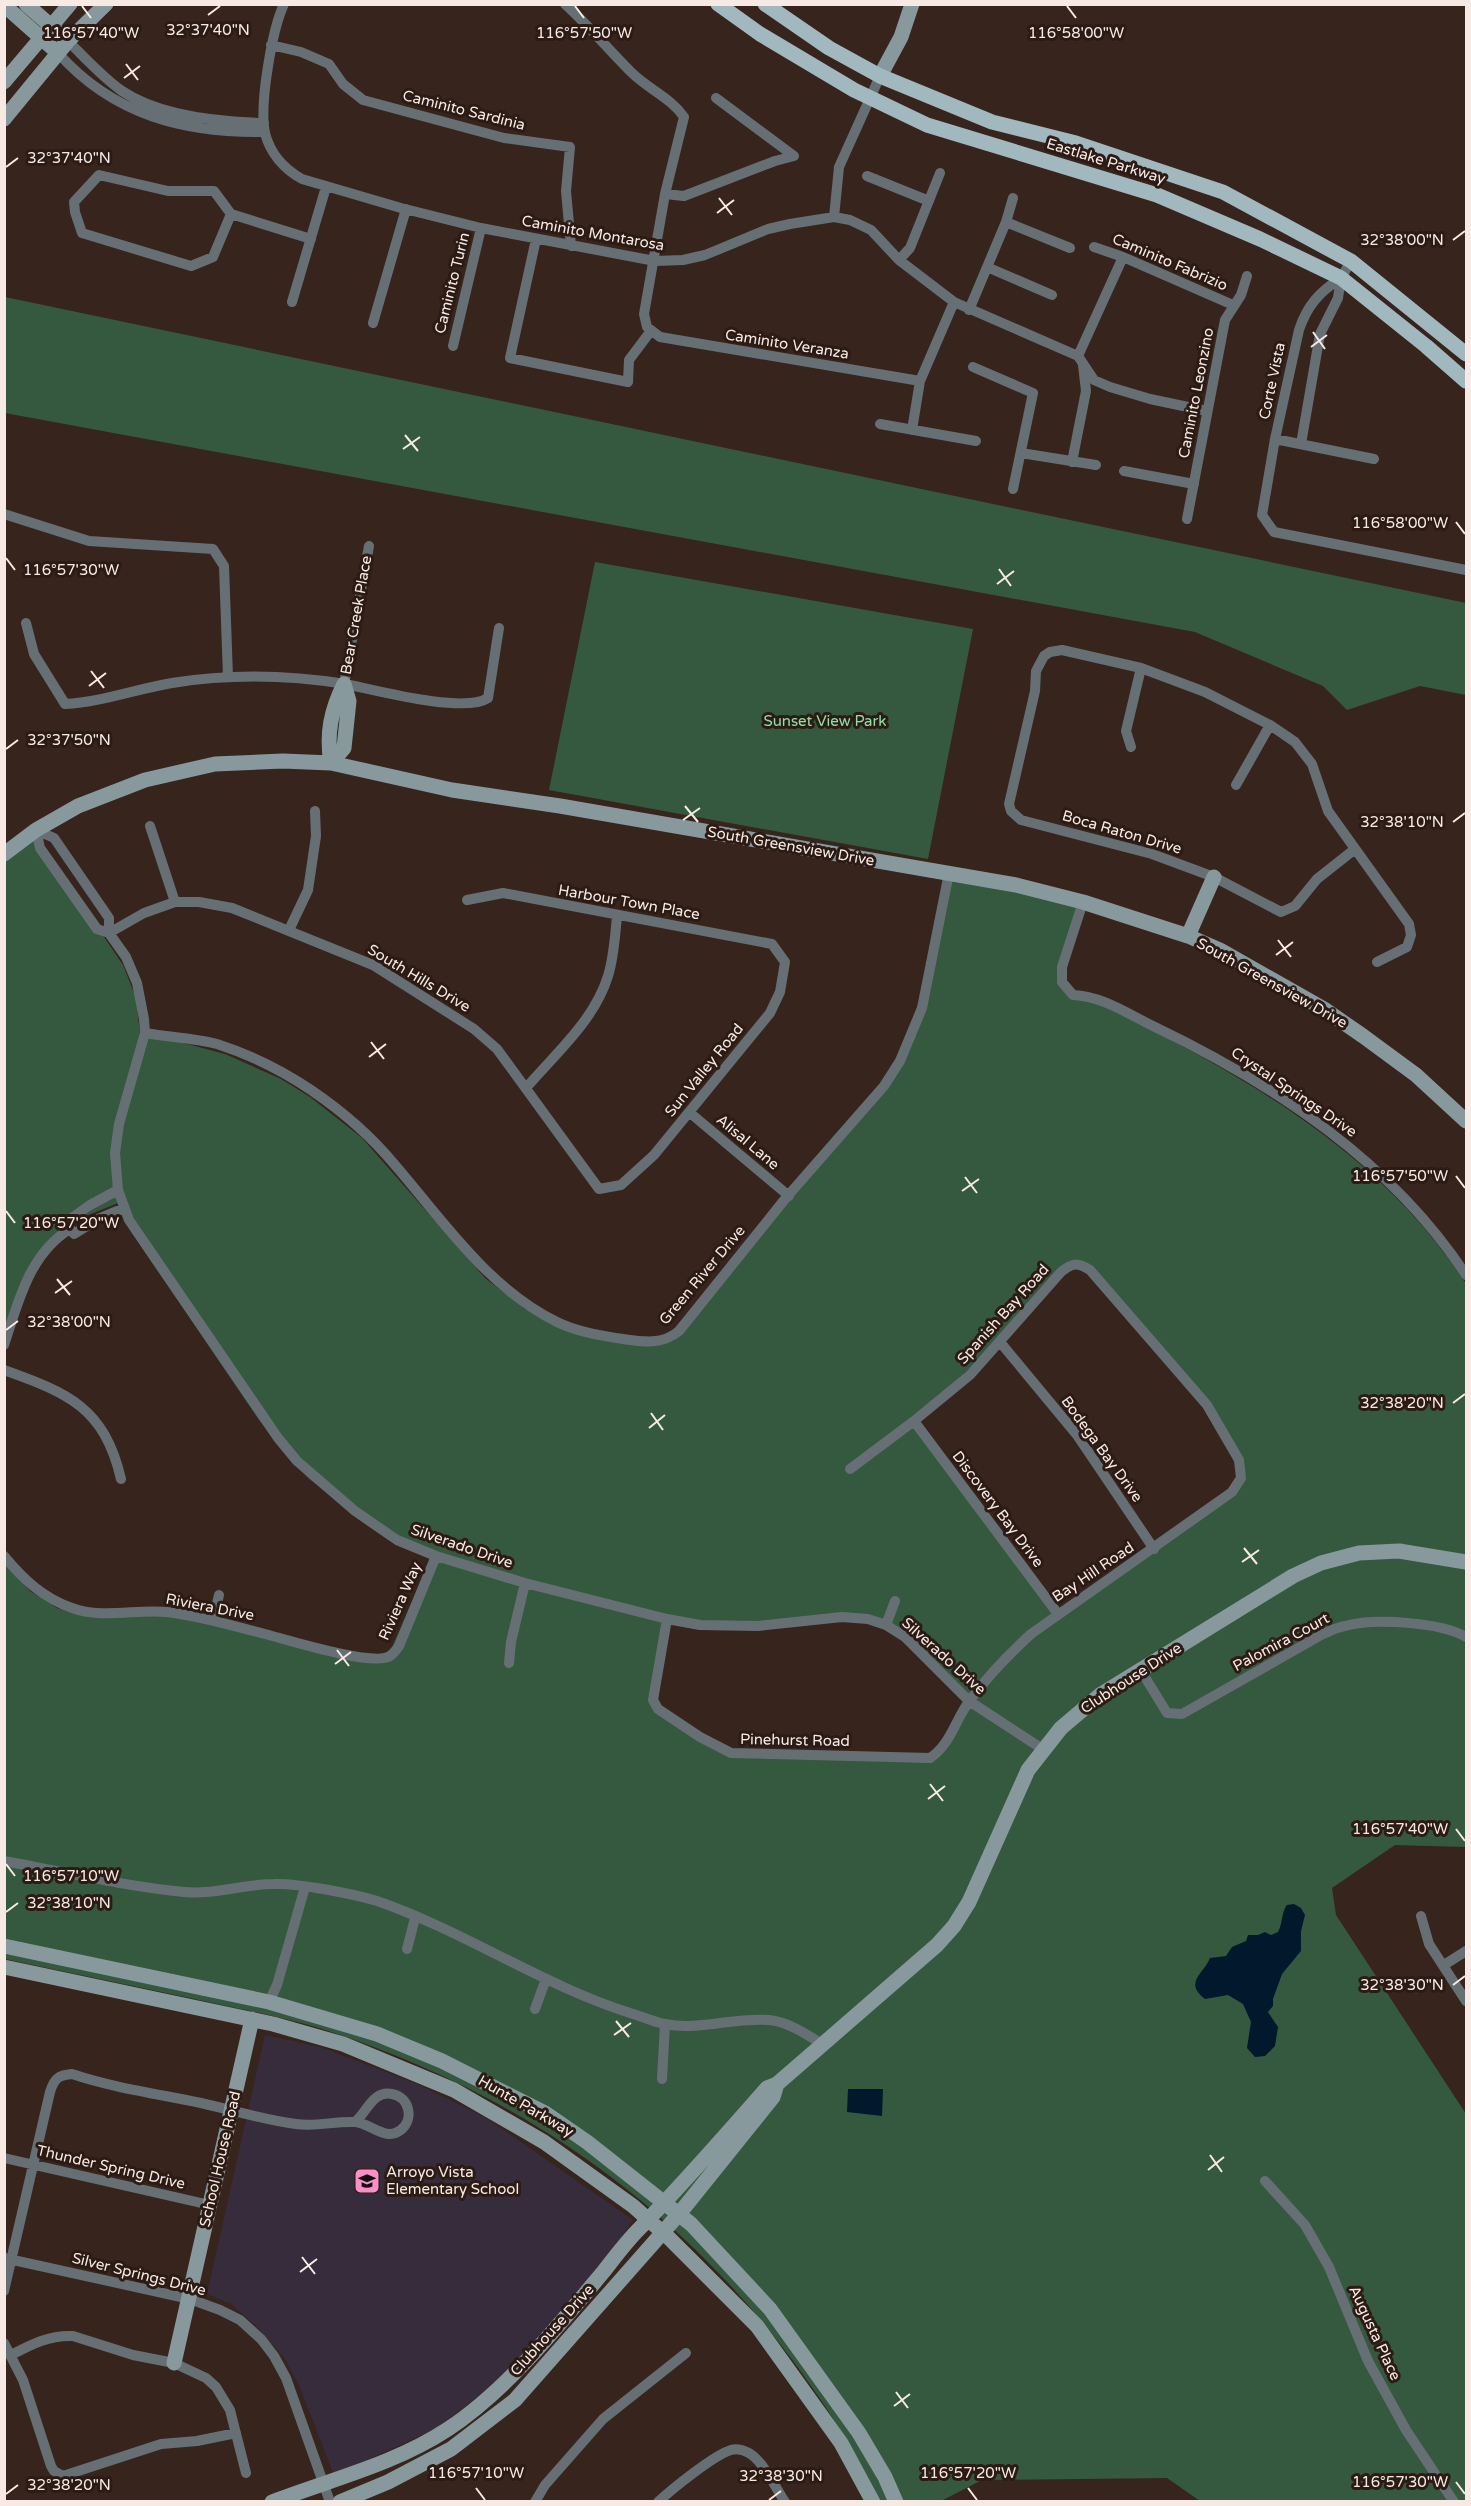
<svg xmlns="http://www.w3.org/2000/svg" width="1471" height="2506" font-family="'Varela Round',sans-serif">
  <style>
    .education { fill: #372c3c }
    .green { fill: #35593f; fill-rule: evenodd }
    .water { fill: #02182d }
    .lines { fill: none; stroke-linecap: round; stroke-linejoin: round }
    .street { stroke: #667074; stroke-width: 10 }
    .secondary { stroke: #88999e; stroke-width: 15 }
    .primary { stroke: #a2b8bf; stroke-width: 15 }
    .ticks { fill: none; stroke: #f7eae5; stroke-width: 2 }
    .labels { text-anchor: middle; dominant-baseline: central; stroke-width: 6; stroke-linejoin: round; paint-order: stroke }
    .street-label { font-size: 15px; fill: #f7eae5; stroke: #2c1b14 }
    .park-label { font-size: 15px; fill: #8ee0a5; stroke: #2c1b14 }
    .poi-label { font-size: 15px; fill: #f7eae5; stroke: #2c1b14; text-anchor: start }
    .ticks-label { font-size: 15px; text-anchor: middle; fill: #f7eae5; stroke: #2c1b14; stroke-width: 6; stroke-linejoin: round; paint-order: stroke }
  </style>
  <rect width="100%" height="100%" fill="#37251d"/>
  <!-- education -->
  <path class="education" d="M265 2035 320 2047 415 2083 485 2117 633 2220 612 2251 531 2349 490 2387 437 2428 334 2475 299 2385 285 2359 255 2325 231 2304 207 2294Z"/>
  <!-- green -->
  <path class="green" d="M5 297 1466 603V695L1420 686 1347 710 1323 686 1195 632 5 413Z
    M595 562 973 629 928 859 549 790Z
    M33 832 123 965 136 998 140 1034 172 1040 225 1054 281 1079 310 1097 362 1138 485 1278 525 1309 607 1339 668 1336 876 1092 903 1046 922 994 945 876 1078 904 1064 986C1216 1061 1371 1138 1466 1284V1847L1395 1845 1332 1888 1336 1915 1466 2114V2501H1200L1167 2478 982 2480 941 2501H881C759 2269 573 2109 322 2029 279 2016 234 2008 190 1998 128 1985 66 1972 5 1959V1562L30 1591 57 1608 72 1613 167 1614 370 1658 387 1652 392 1647 432 1556 354 1515 308 1478 287 1455 259 1420 130 1230 118 1203 86 1216 71 1226 42 1255 5 1343V853ZM1072 1266 1086 1272 1205 1407 1234 1460 1237 1477 1227 1491 1054 1614 911 1421 968 1370ZM866 1618 907 1639 969 1701 936 1750 923 1757 714 1748 655 1704 667 1619 753 1627Z"/>
  <!-- water -->
  <path class="water" d="M1294 1904 1301 1908 1305 1915 1301 1931V1951L1282 1974 1273 1999V2006L1268 2012 1278 2027 1275 2046 1265 2056 1255 2057 1247 2048 1251 2022 1243 2004 1228 1995 1205 1999C1183 1982 1204 1974 1210 1958L1226 1956 1232 1947 1246 1941 1248 1935H1258L1265 1932 1271 1935 1278 1932C1283 1923 1281 1913 1287 1905Z
    M848 2089H883L882 2116 847 2112Z"/>
  <g class="lines">
    <!-- street -->
    <path class="street" d="M284 4C272 30 259 105 265 133 270 153 284 169 302 179L401 208 481 228 655 261 683 260 705 255 768 229 790 224 834 217 850 220 871 230 899 260 954 302 1078 356 1094 380 1110 387 1150 399 1207 411
      M565 4C589 26 609 50 631 72 648 89 670 97 684 117L665 194 644 314 647 327 660 337 920 381
      M68 41C85 58 103 78 122 91 159 116 221 122 264 123
      M271 45 301 52 329 64 343 84 363 100 504 138 570 147 566 191 571 246
      M58 53C114 116 185 133 265 132
      M99 175 168 191H214L231 214 213 257 191 266 82 233 75 212 74 202Z
      M867 176 929 201
      M665 194 684 196 775 161 794 156 716 98
      M231 214 311 239
      M834 217 839 167 880 76
      M1006 222 1070 248
      M536 239 510 358 628 382 629 360 650 332
      M1094 247 1123 257 1233 305
      M899 260 910 248 940 173
      M987 267 1052 295
      M1341 278C1319 292 1307 306 1299 330L1275 439 1262 515 1274 532 1466 570
      M292 302 326 187
      M969 310 1006 222 1013 198
      M373 323 406 209
      M453 346 481 228
      M1078 356 1123 257
      M973 367 1033 393 1013 489
      M880 424 976 441
      M912 430 920 381 954 302
      M1275 439 1374 459
      M1301 444 1320 334 1338 298 1341 278 1351 261
      M1021 453 1096 465
      M1072 462 1086 391 1083 365
      M1124 471 1194 484
      M4 514 89 541 213 549 224 566 228 677
      M1187 519 1225 320 1241 295 1247 276
      M26 623 34 654 65 704C102 702 136 689 172 683 228 674 289 675 345 684 375 690 464 714 488 698L499 628
      M344 684 369 546
      M1131 747 1126 731 1141 668
      M1236 785 1270 725
      M150 826 175 902
      M1355 849 1317 879 1295 906 1281 912 1214 877 1152 854 1021 820 1011 811 1009 804 1035 691 1036 671 1044 656 1050 652 1062 650 1141 668 1205 692 1270 725 1295 742 1312 764 1328 811 1409 924 1411 935 1407 947 1377 962
      M1083 902 1062 967V982L1073 995C1102 996 1128 1014 1153 1026 1274 1084 1392 1162 1466 1275
      M289 930 308 890 316 836 315 811
      M109 933V918L54 838 36 830 40 848 97 929 109 933 126 957 137 983 144 1019 145 1033 119 1124 115 1153 118 1190 129 1220 278 1438 297 1461 355 1511 397 1540 436 1556 525 1583 667 1619 700 1625 758 1626 842 1617 868 1619 886 1625 905 1637 969 1701 1044 1750
      M109 933 144 913 175 902H199L232 908 373 965 474 1029 497 1049 599 1189 621 1185 654 1155 770 1013 780 992 785 962 772 944 503 893 467 900
      M145 1033C168 1037 194 1038 217 1044 248 1054 283 1071 311 1090 342 1111 371 1136 395 1165 444 1222 488 1288 557 1322 577 1332 601 1336 623 1339 644 1342 662 1345 679 1331L785 1199 884 1086 900 1061 922 1008 949 873
      M526 1088C556 1053 594 1021 608 976 614 957 615 936 617 916
      M689 1112 789 1196
      M118 1190 90 1205 66 1222 74 1234 100 1218 124 1208
      M1000 1342 1077 1435 1154 1549
      M4 1345C18 1303 29 1254 70 1229
      M4 1370C68 1393 104 1407 121 1479
      M914 1421 1058 1614
      M4 1556C23 1579 43 1598 72 1608 102 1619 136 1609 167 1612 201 1616 233 1626 265 1634 288 1640 373 1667 390 1656 393 1654 397 1649 399 1646L436 1556
      M667 1619 653 1700 658 1709 700 1737 731 1753 930 1758C951 1744 955 1720 970 1700 988 1676 1009 1654 1031 1634L1232 1492 1241 1478 1239 1460 1207 1405 1090 1270C1077 1262 1072 1263 1061 1272L970 1375 914 1421 850 1469
      M213 1620 219 1595
      M886 1625 895 1601
      M509 1663 511 1642 525 1583
      M1140 1669 1167 1713 1182 1714 1323 1634C1330 1631 1338 1627 1345 1626 1375 1618 1440 1622 1466 1637
      M4 1861C64 1872 124 1886 184 1892 214 1895 244 1884 274 1884 298 1883 354 1894 377 1901 464 1931 542 1985 630 2013 641 2016 653 2022 665 2024 699 2031 734 2017 769 2020 789 2022 806 2034 822 2044
      M1421 1916 1429 1944 1466 2001
      M407 1949 415 1918
      M1444 1965 1466 1951
      M269 2002 277 1985 305 1887
      M535 2009 546 1979
      M662 2079 665 2024
      M4 2158 210 2205
      M1265 2181 1305 2225 1329 2267 1368 2361 1406 2430 1454 2502
      M4 2258 190 2299 220 2310 240 2320 261 2339 274 2356 286 2378 330 2502
      M4 2291 50 2092C54 2079 58 2075 72 2074 114 2088 158 2094 201 2103 233 2110 264 2120 296 2124 316 2127 335 2121 355 2122 371 2123 386 2143 402 2129 414 2118 409 2097 392 2094 373 2090 367 2112 355 2122
      M4 2343 23 2380 51 2466 54 2471 63 2476 161 2444 197 2441 236 2433
      M11 2355C32 2344 49 2335 73 2336L133 2355 174 2363 206 2378 216 2387 230 2410 246 2473
      M535 2502 545 2485 603 2419 686 2353
      M658 2502C672 2489 714 2455 731 2450 737 2448 743 2450 749 2453 764 2462 775 2487 785 2502"/>
    <!-- secondary -->
    <path class="secondary" d="M26 4 68 41
      M4 5 58 53
      M880 76 901 37 912 4
      M4 82 70 4
      M4 119 68 41 106 4
      M344 684 349 701 344 748 331 763C326 734 331 710 344 684Z
      M4 854 36 830 78 806 145 780 215 764 283 761 331 763 452 790 560 806 1016 885 1083 902 1188 936 1220 950 1324 1009 1363 1036 1416 1075 1466 1121
      M1188 936 1214 877
      M4 1946 269 2002 377 2034 442 2061 545 2113 587 2142 691 2224 770 2309 859 2433 885 2477 896 2502
      M4 1967 273 2024 343 2044 454 2090 544 2142 633 2206 669 2238 757 2326 841 2443 873 2502
      M174 2363 252 2019
      M272 2502C332 2479 395 2464 448 2429 507 2390 559 2325 604 2271 615 2257 626 2242 639 2229 683 2184 725 2136 767 2088L777 2084 937 1945 954 1926 969 1902 1028 1770 1061 1728 1100 1695 1293 1576 1321 1563 1359 1553 1399 1551 1466 1562
      M340 2502 388 2482 451 2449 515 2400 679 2214 773 2097 777 2084"/>
    <!-- primary -->
    <path class="primary" d="M718 4 760 34 854 90 927 125 1157 195 1260 239 1341 278 1426 346 1466 381
      M765 4 829 48 880 76 992 122 1076 143 1223 192 1351 261 1466 354"/>
  </g>
  <!-- ticks -->
  <path class="ticks" d="M82 6 91 18M575 6 584 18M1067 6 1076 18M208 15 220 6M126 64 138 80M124 78 140 66M6 167 18 158M719 198 732 215M717 213 734 200M1453 240 1465 231M1313 332 1325 349M1311 347 1327 335M405 435 418 451M403 449 420 437M1456 522 1465 534M6 558 15 570M999 569 1011 586M997 584 1014 571M91 671 104 688M89 686 106 673M6 749 18 740M685 806 698 822M683 820 700 808M1453 822 1465 813M1278 940 1291 957M1276 955 1293 942M371 1042 384 1059M369 1057 386 1044M1456 1176 1465 1188M965 1177 977 1193M962 1191 979 1179M6 1211 15 1223M57 1279 70 1295M55 1293 72 1281M6 1330 18 1321M1453 1403 1465 1394M651 1413 663 1430M649 1428 665 1415M1244 1548 1257 1564M1242 1562 1259 1550M337 1650 349 1666M335 1664 351 1652M930 1784 943 1801M928 1799 945 1786M1456 1829 1465 1841M6 1864 15 1876M6 1912 18 1903M1453 1985 1465 1976M616 2021 629 2037M614 2035 631 2023M1210 2155 1222 2172M1208 2170 1224 2157M302 2257 315 2274M300 2272 317 2259M896 2392 908 2408M894 2406 910 2394M1456 2482 1465 2494M476 2488 485 2500M968 2488 977 2500M6 2494 18 2485M769 2500 781 2491"/>
  <!-- icons -->
  <defs>
    <g id="school-square" transform="scale(1.35)"><rect x="-9" y="-9" width="18" height="18" rx="4" fill="#fa8fc7" stroke="#2c1b14"/><path d="M0-5L7-2L0 1L-7-2ZM-4 1L0 2.5L4 1V4Q0 6-4 4Z" fill="#111"/></g>
  </defs>
  <g fill-rule="evenodd">
    <use href="#school-square" x="367" y="2181"/>
  </g>
  <g class="labels">
    <!-- street labels -->
    <g class="street-label">
      <text transform="translate(464 110) rotate(14)">Caminito Sardinia</text>
      <text transform="translate(1106 161) rotate(17)">Eastlake Parkway</text>
      <text transform="translate(593 233) rotate(10)">Caminito Montarosa</text>
      <text transform="translate(1170 262) rotate(23)">Caminito Fabrizio</text>
      <text transform="translate(452 283) rotate(-76)">Caminito Turin</text>
      <text transform="translate(787 344) rotate(9)">Caminito Veranza</text>
      <text transform="translate(1272 381) rotate(-78)">Corte Vista</text>
      <text transform="translate(1196 393) rotate(-79)">Caminito Leonzino</text>
      <text transform="translate(356 615) rotate(-80)">Bear Creek Place</text>
      <text transform="translate(1122 832) rotate(16)">Boca Raton Drive</text>
      <text transform="translate(791 846) rotate(10)">South Greensview Drive</text>
      <text transform="translate(629 902) rotate(10)">Harbour Town Place</text>
      <text transform="translate(419 978) rotate(31)">South Hills Drive</text>
      <text transform="translate(1272 983) rotate(29)">South Greensview Drive</text>
      <text transform="translate(704 1070) rotate(-51)">Sun Valley Road</text>
      <text transform="translate(1294 1092) rotate(34)">Crystal Springs Drive</text>
      <text transform="translate(748 1142) rotate(40)">Alisal Lane</text>
      <text transform="translate(702 1275) rotate(-50)">Green River Drive</text>
      <text transform="translate(1003 1314) rotate(-48)">Spanish Bay Road</text>
      <text transform="translate(1102 1449) rotate(54)">Bodega Bay Drive</text>
      <text transform="translate(998 1509) rotate(53)">Discovery Bay Drive</text>
      <text transform="translate(462 1546) rotate(19)">Silverado Drive</text>
      <text transform="translate(1093 1572) rotate(-34)">Bay Hill Road</text>
      <text transform="translate(400 1601) rotate(-66)">Riviera Way</text>
      <text transform="translate(210 1607) rotate(11)">Riviera Drive</text>
      <text transform="translate(1281 1642) rotate(-28)">Palomira Court</text>
      <text transform="translate(944 1656) rotate(42)">Silverado Drive</text>
      <text transform="translate(1131 1678) rotate(-33)">Clubhouse Drive</text>
      <text transform="translate(795 1740) rotate(1)">Pinehurst Road</text>
      <text transform="translate(526 2106) rotate(30)">Hunte Parkway</text>
      <text transform="translate(220 2159) rotate(-77)">School House Road</text>
      <text transform="translate(111 2167) rotate(13)">Thunder Spring Drive</text>
      <text transform="translate(139 2274) rotate(14)">Silver Springs Drive</text>
      <text transform="translate(552 2330) rotate(-48)">Clubhouse Drive</text>
      <text transform="translate(1375 2333) rotate(65)">Augusta Place</text>
    </g>
    <!-- park labels -->
    <g class="park-label">
      <text x="825" y="721">Sunset View Park</text>
    </g>
    <!-- poi labels -->
    <g class="poi-label">
      <text x="386" y="2172">Arroyo Vista<tspan x="386" dy="17">Elementary School</tspan></text>
    </g>
  </g>
  <g class="ticks-label">
    <text x="208" y="35">32°37'40"N</text>
    <text x="91" y="38">116°57'40"W</text>
    <text x="1076" y="38">116°58'00"W</text>
    <text x="584" y="38">116°57'50"W</text>
    <text x="69" y="163">32°37'40"N</text>
    <text x="1402" y="245">32°38'00"N</text>
    <text x="1400" y="528">116°58'00"W</text>
    <text x="71" y="575">116°57'30"W</text>
    <text x="69" y="745">32°37'50"N</text>
    <text x="1402" y="827">32°38'10"N</text>
    <text x="1400" y="1181">116°57'50"W</text>
    <text x="71" y="1228">116°57'20"W</text>
    <text x="69" y="1327">32°38'00"N</text>
    <text x="1402" y="1408">32°38'20"N</text>
    <text x="1400" y="1834">116°57'40"W</text>
    <text x="71" y="1881">116°57'10"W</text>
    <text x="69" y="1908">32°38'10"N</text>
    <text x="1402" y="1990">32°38'30"N</text>
    <text x="476" y="2478">116°57'10"W</text>
    <text x="968" y="2478">116°57'20"W</text>
    <text x="781" y="2481">32°38'30"N</text>
    <text x="1400" y="2487">116°57'30"W</text>
    <text x="69" y="2490">32°38'20"N</text>
  </g>
  <!-- border -->
  <rect width="1471" height="2506" fill="none" stroke="#f7eae5" stroke-width="12"/>
</svg>
